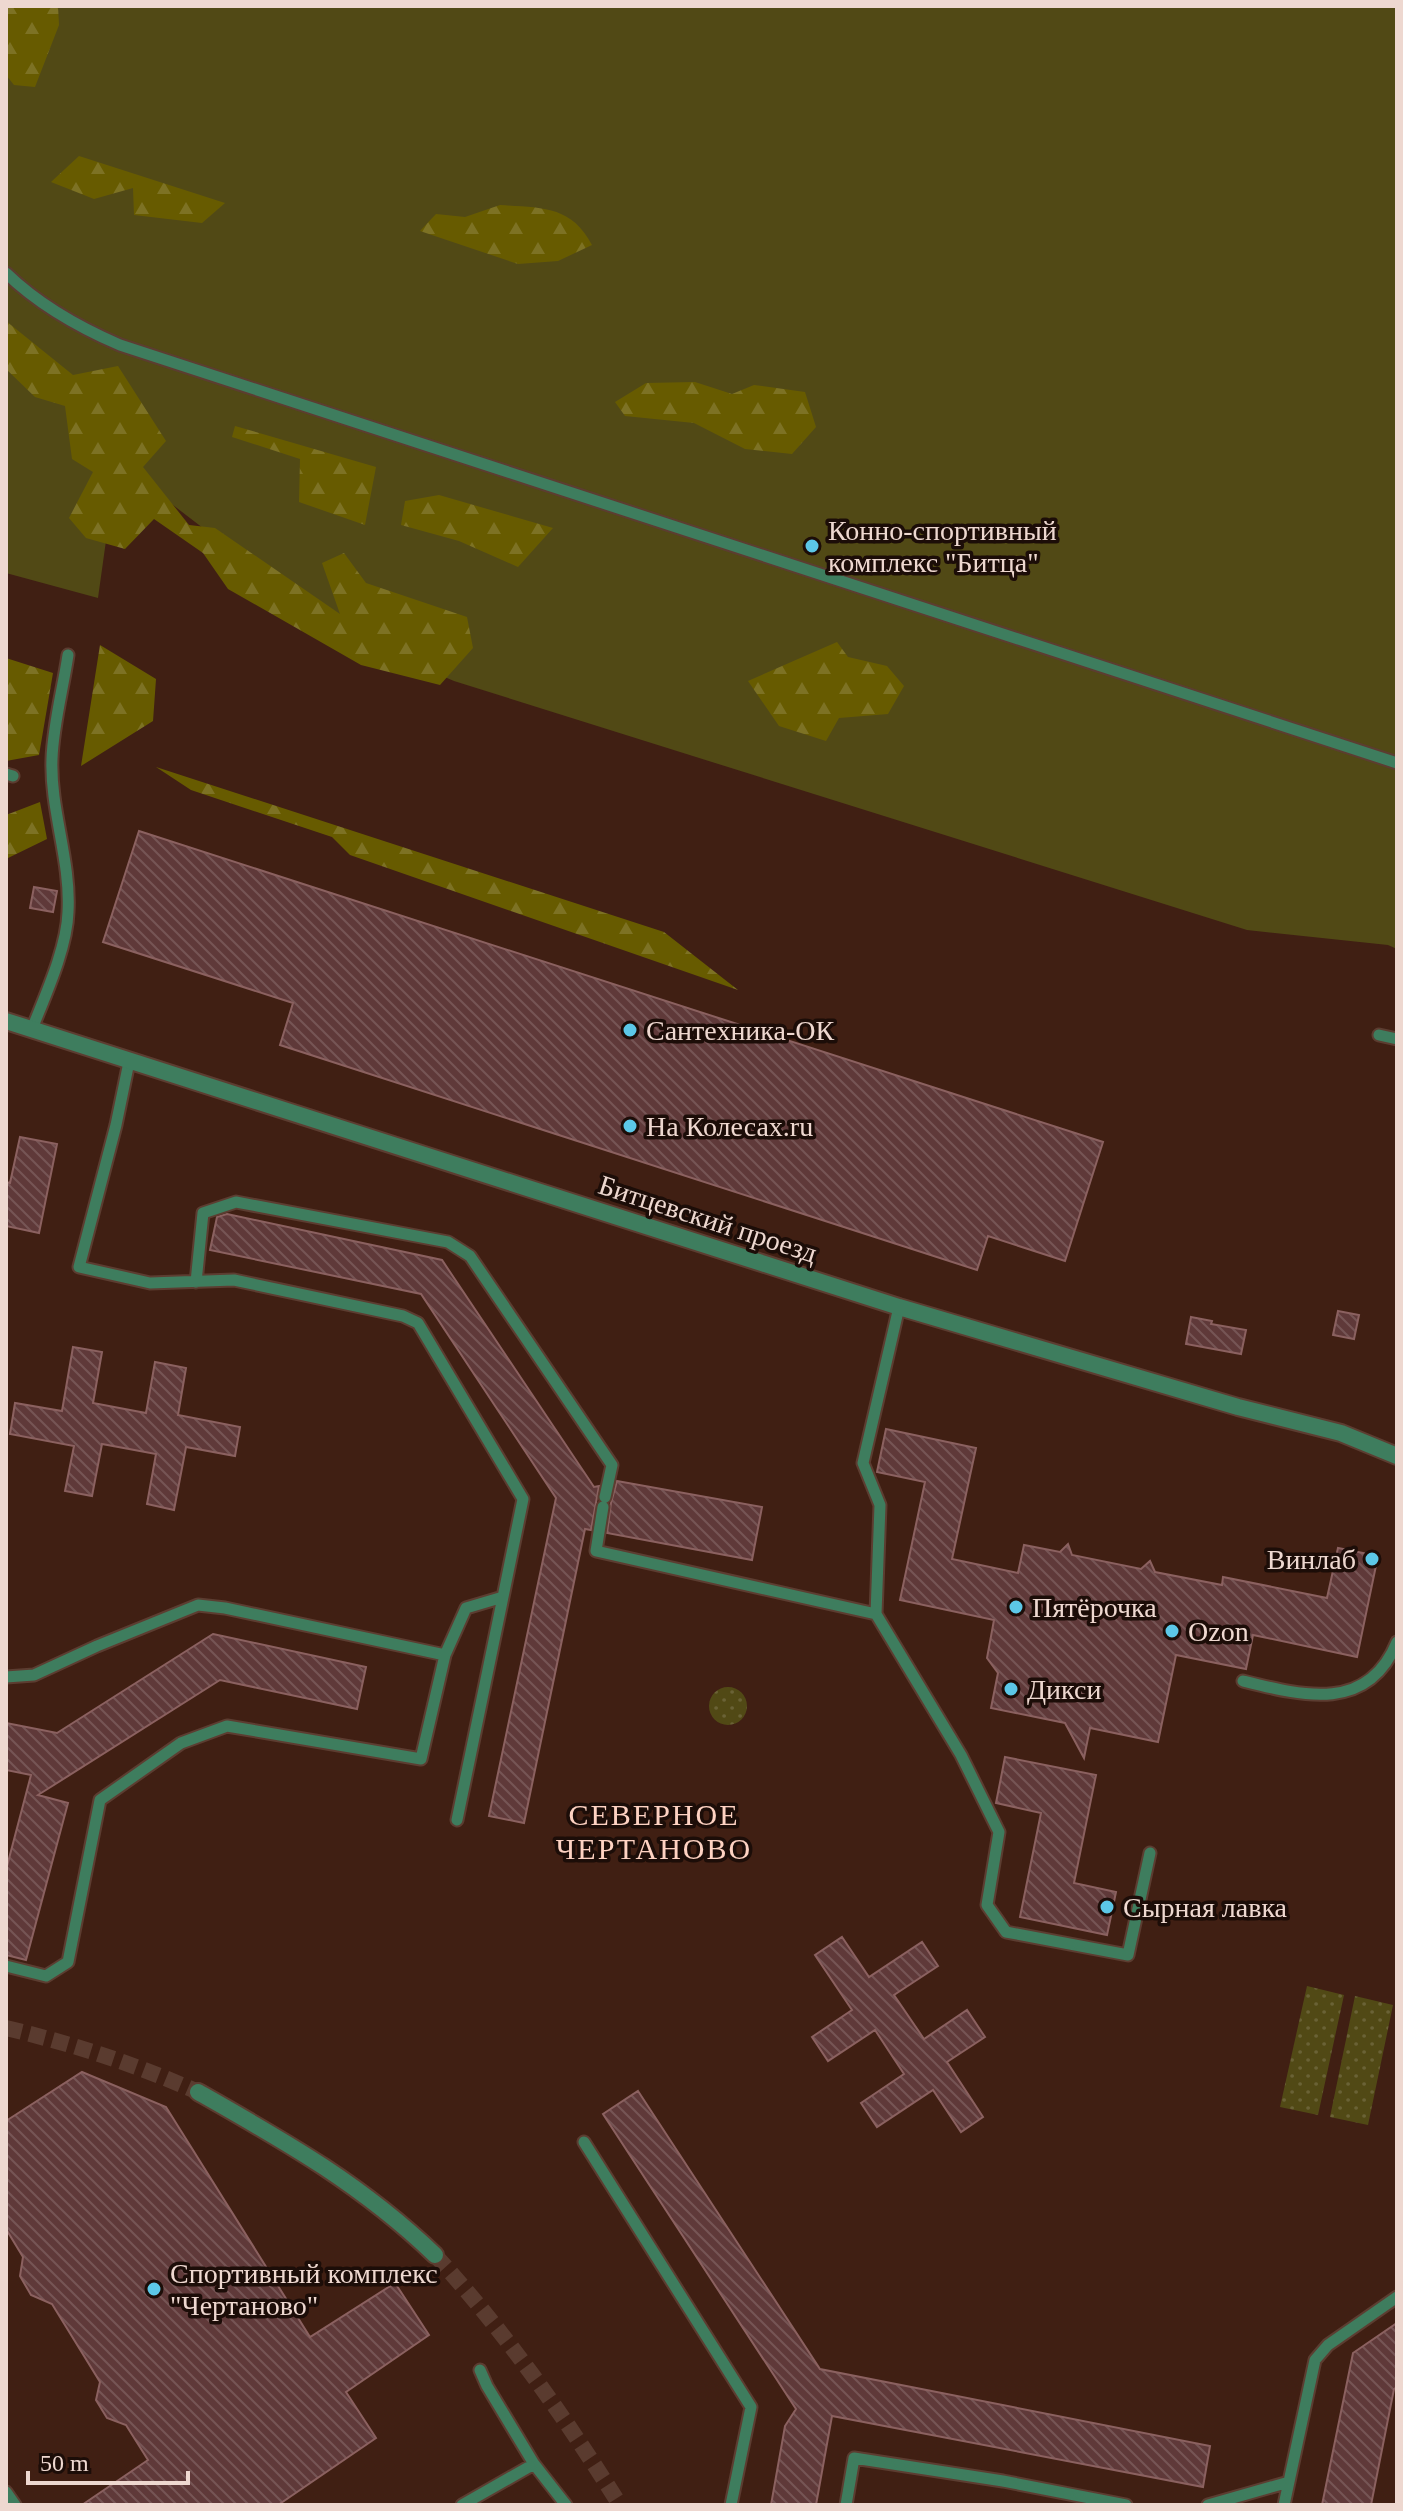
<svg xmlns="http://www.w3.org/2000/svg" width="1403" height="2511" font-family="Georgia,serif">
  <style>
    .green { fill: #514915 }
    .forest { fill: url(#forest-firs) }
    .park { fill: url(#park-dots) }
    .building { fill: url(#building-back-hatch); stroke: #8b6160; stroke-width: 2 }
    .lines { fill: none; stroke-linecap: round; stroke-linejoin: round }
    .street-tunnel { stroke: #5a3b2f; stroke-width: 16; stroke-dasharray: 16 8; stroke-linecap: butt }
    .lane-casing { stroke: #5c3d31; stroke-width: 15 }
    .street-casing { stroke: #5c3d31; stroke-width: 20 }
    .lane { stroke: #3e7d5e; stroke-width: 11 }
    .street { stroke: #3e7d5e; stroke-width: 16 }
    .poi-dot { fill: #5cc7e7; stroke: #1c0d08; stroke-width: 3 }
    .labels { text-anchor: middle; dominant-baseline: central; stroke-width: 7; stroke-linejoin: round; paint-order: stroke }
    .poi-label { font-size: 28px; fill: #eed8d0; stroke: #1c0d08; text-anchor: start }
    .street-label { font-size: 28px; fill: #eed8d0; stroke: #1c0d08 }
    .neighbourhood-label { font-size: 30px; letter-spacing: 2px; fill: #fed2c2; stroke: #1c0d08 }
  </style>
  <defs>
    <pattern id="forest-firs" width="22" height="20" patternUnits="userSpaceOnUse" patternTransform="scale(2)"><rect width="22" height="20" fill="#675b00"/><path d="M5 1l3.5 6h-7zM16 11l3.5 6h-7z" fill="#7d7224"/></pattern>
    <pattern id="park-dots" width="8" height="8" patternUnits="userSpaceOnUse" patternTransform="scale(2)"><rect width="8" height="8" fill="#514915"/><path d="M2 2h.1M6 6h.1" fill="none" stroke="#6a6236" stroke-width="1.8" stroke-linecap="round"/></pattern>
    <pattern id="building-back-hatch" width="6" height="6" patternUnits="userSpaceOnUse" patternTransform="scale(2)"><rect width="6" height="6" fill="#5f3939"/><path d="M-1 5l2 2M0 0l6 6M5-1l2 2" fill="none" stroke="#765555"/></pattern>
  </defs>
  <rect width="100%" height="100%" fill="#401f13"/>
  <!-- green -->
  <path class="green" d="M6 6H1397V949L1388 945 1247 930 454 681 337 631 117 462 98 598 6 573Z"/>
  <!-- forest -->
  <path class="forest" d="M9 6H58L59 25 35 87 14 85 6 75V9Z
    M79 156 225 203 202 223 134 215 133 188 94 199 51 182Z
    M500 205C541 208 571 205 592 245L558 261 518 264 420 231 436 214 465 217Z
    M6 321 73 375 118 366 166 441 143 467 189 525 215 528 340 614 322 563 344 553 366 583 467 617 473 648 440 685 361 665 228 589 203 553 154 519 125 549 86 538 69 518 93 472 72 459 65 406 35 397 6 369Z
    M695 382 732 394 754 385 805 392 816 427 792 454 745 449 694 423 625 416 615 402 646 383Z
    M235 426 376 467 365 525 299 502 300 459 232 437Z
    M439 495 553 528 518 567 459 541 401 525 405 501Z
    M837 642 848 657 887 666 904 686 888 714 839 718 826 741 779 726 748 681Z
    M100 645 156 679 153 721 81 766Z
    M6 658 53 673 39 755 6 761Z
    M156 767 664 932 738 990 350 855 332 837 191 790Z
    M40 802 47 839 6 859V815Z"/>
  <!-- park -->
  <path class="park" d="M709 1706a19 19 0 1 1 38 0a19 19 0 1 1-38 0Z
    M1307 1986 1344 1995 1318 2115 1280 2107Z
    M1355 1996 1393 2005 1368 2125 1330 2117Z"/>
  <!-- building -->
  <path class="building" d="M139 831 1103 1142 1065 1261 988 1236 977 1270 280 1045 293 1003 103 942Z
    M34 887 57 891 53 912 30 908Z
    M20 1137 57 1144 39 1233 6 1226V1182L10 1183Z
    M227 1214 442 1260 594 1487 599 1486 591 1530 585 1529 524 1823 489 1816 556 1498 421 1294 210 1250 217 1217Z
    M1338 1311 1359 1315 1354 1339 1333 1335Z
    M1191 1317 1212 1321 1211 1324 1246 1330 1241 1354 1186 1344Z
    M73 1347 102 1352 93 1403 146 1413 155 1362 186 1368 178 1415 240 1427 235 1456 186 1447 174 1510 147 1504 156 1454 102 1444 92 1496 65 1491 74 1446 10 1434 15 1403 62 1411Z
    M886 1429 976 1448 952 1559 1018 1573 1024 1545 1060 1552 1068 1544 1072 1555 1141 1569 1150 1561 1155 1572 1222 1585 1223 1577 1327 1598 1338 1548 1378 1556 1357 1657 1253 1635 1246 1669 1176 1655 1158 1742 1090 1728 1084 1758 1065 1723 991 1708 998 1673 987 1658 994 1620 900 1600 925 1482 877 1472Z
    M617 1481 762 1507 752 1560 607 1533 611 1503Z
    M213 1634 366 1667 357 1709 220 1680 38 1795 68 1803 26 1960 6 1955V1870L31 1775 6 1770V1723L57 1733Z
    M1005 1757 1096 1775 1074 1883 1116 1892 1107 1935 1020 1917 1041 1813 996 1803Z
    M842 1937 869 1977 922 1942 938 1966 894 1995 924 2039 967 2010 985 2037 947 2062 983 2117 961 2132 933 2090 877 2127 861 2103 904 2074 875 2030 828 2061 812 2037 852 2010 815 1955Z
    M82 2072 166 2107 310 2337 395 2283 429 2335 346 2392 376 2438 278 2505H82L148 2460 126 2425 107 2418 96 2400 100 2382 52 2304 31 2295 20 2276 23 2257 6 2229V2121Z
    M638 2091 820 2369 1210 2446 1203 2487 832 2416 816 2505H771L785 2426 796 2409 603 2114Z
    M1397 2323V2387L1394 2389 1371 2505H1322L1353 2353Z"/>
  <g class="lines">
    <!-- street-tunnel -->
    <path class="street-tunnel" d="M6 2028C73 2044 135 2064 198 2092
      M435 2255C506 2333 564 2416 620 2505"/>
    <!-- lane casing -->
    <g class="lane-casing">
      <path id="lane" d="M6 273C38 304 78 327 120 345L1397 763
        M6 774 13 776
        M32 1029C45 996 67 948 68 912 71 860 50 810 52 759 53 725 63 689 68 655
        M1379 1035 1397 1039
        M196 1282 203 1213 236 1202 448 1242 470 1256 612 1465 605 1497
        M603 1507 596 1551 876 1614 880 1505 863 1463 899 1307
        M876 1614 961 1755 999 1832 987 1905 1006 1932 1128 1955 1150 1853
        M6 1677 34 1675 97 1646 198 1605 225 1608 445 1655 466 1608 503 1597 523 1499 418 1323 403 1316 234 1280 150 1283 79 1267 116 1125 129 1062
        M1243 1681C1303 1696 1368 1713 1397 1642
        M457 1820 503 1597
        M6 1966 46 1976 68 1962 100 1800 181 1743 227 1726 421 1759 445 1655
        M584 2142 751 2407 731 2505
        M480 2370 487 2386 534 2464 566 2505
        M6 2492 15 2505
        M462 2505 534 2464
        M846 2505 854 2458 1003 2481 1126 2505
        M1208 2505 1289 2482
        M1284 2505 1315 2360 1328 2345 1397 2297"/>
    </g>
    <!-- street casing -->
    <g class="street-casing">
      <path id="street" d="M6 1021 899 1307 1238 1407 1341 1433 1397 1456
        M198 2092C286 2142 361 2184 435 2255"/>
    </g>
    <!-- lane -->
    <use href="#lane" class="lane"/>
    <!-- street -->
    <use href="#street" class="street"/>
  </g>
  <!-- markers -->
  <g class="poi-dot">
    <circle cx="812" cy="546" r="8"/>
    <circle cx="630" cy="1030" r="8"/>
    <circle cx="630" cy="1126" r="8"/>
    <circle cx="1372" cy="1559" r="8"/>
    <circle cx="1016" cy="1607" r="8"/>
    <circle cx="1172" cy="1631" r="8"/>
    <circle cx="1011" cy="1689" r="8"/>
    <circle cx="1107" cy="1907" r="8"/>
    <circle cx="154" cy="2289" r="8"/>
  </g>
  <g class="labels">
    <!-- poi labels -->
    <g class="poi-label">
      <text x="828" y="530">Конно-спортивный<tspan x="828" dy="32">комплекс "Битца"</tspan></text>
      <text x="646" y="1030">Сантехника-ОК</text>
      <text x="646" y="1126">На Колесах.ru</text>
      <text x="1356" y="1559" text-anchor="end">Винлаб</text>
      <text x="1032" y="1607">Пятёрочка</text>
      <text x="1188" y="1631">Ozon</text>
      <text x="1027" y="1689">Дикси</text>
      <text x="1123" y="1907">Сырная лавка</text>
      <text x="170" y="2273">Спортивный комплекс<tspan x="170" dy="32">"Чертаново"</tspan></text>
    </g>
    <!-- street labels -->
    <g class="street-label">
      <text transform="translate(708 1219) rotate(18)">Битцевский проезд</text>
    </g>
    <!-- neighbourhood labels -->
    <g class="neighbourhood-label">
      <text x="654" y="1814">СЕВЕРНОЕ<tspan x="654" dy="34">ЧЕРТАНОВО</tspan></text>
    </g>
  </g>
  <!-- border -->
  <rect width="1403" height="2511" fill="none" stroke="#eed8d0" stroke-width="16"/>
  <!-- scale -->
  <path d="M28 2471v12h160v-12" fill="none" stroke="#eed8d0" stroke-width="4"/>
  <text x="40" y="2471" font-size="24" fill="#eed8d0" stroke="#1c0d08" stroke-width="6" paint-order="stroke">50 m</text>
</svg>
